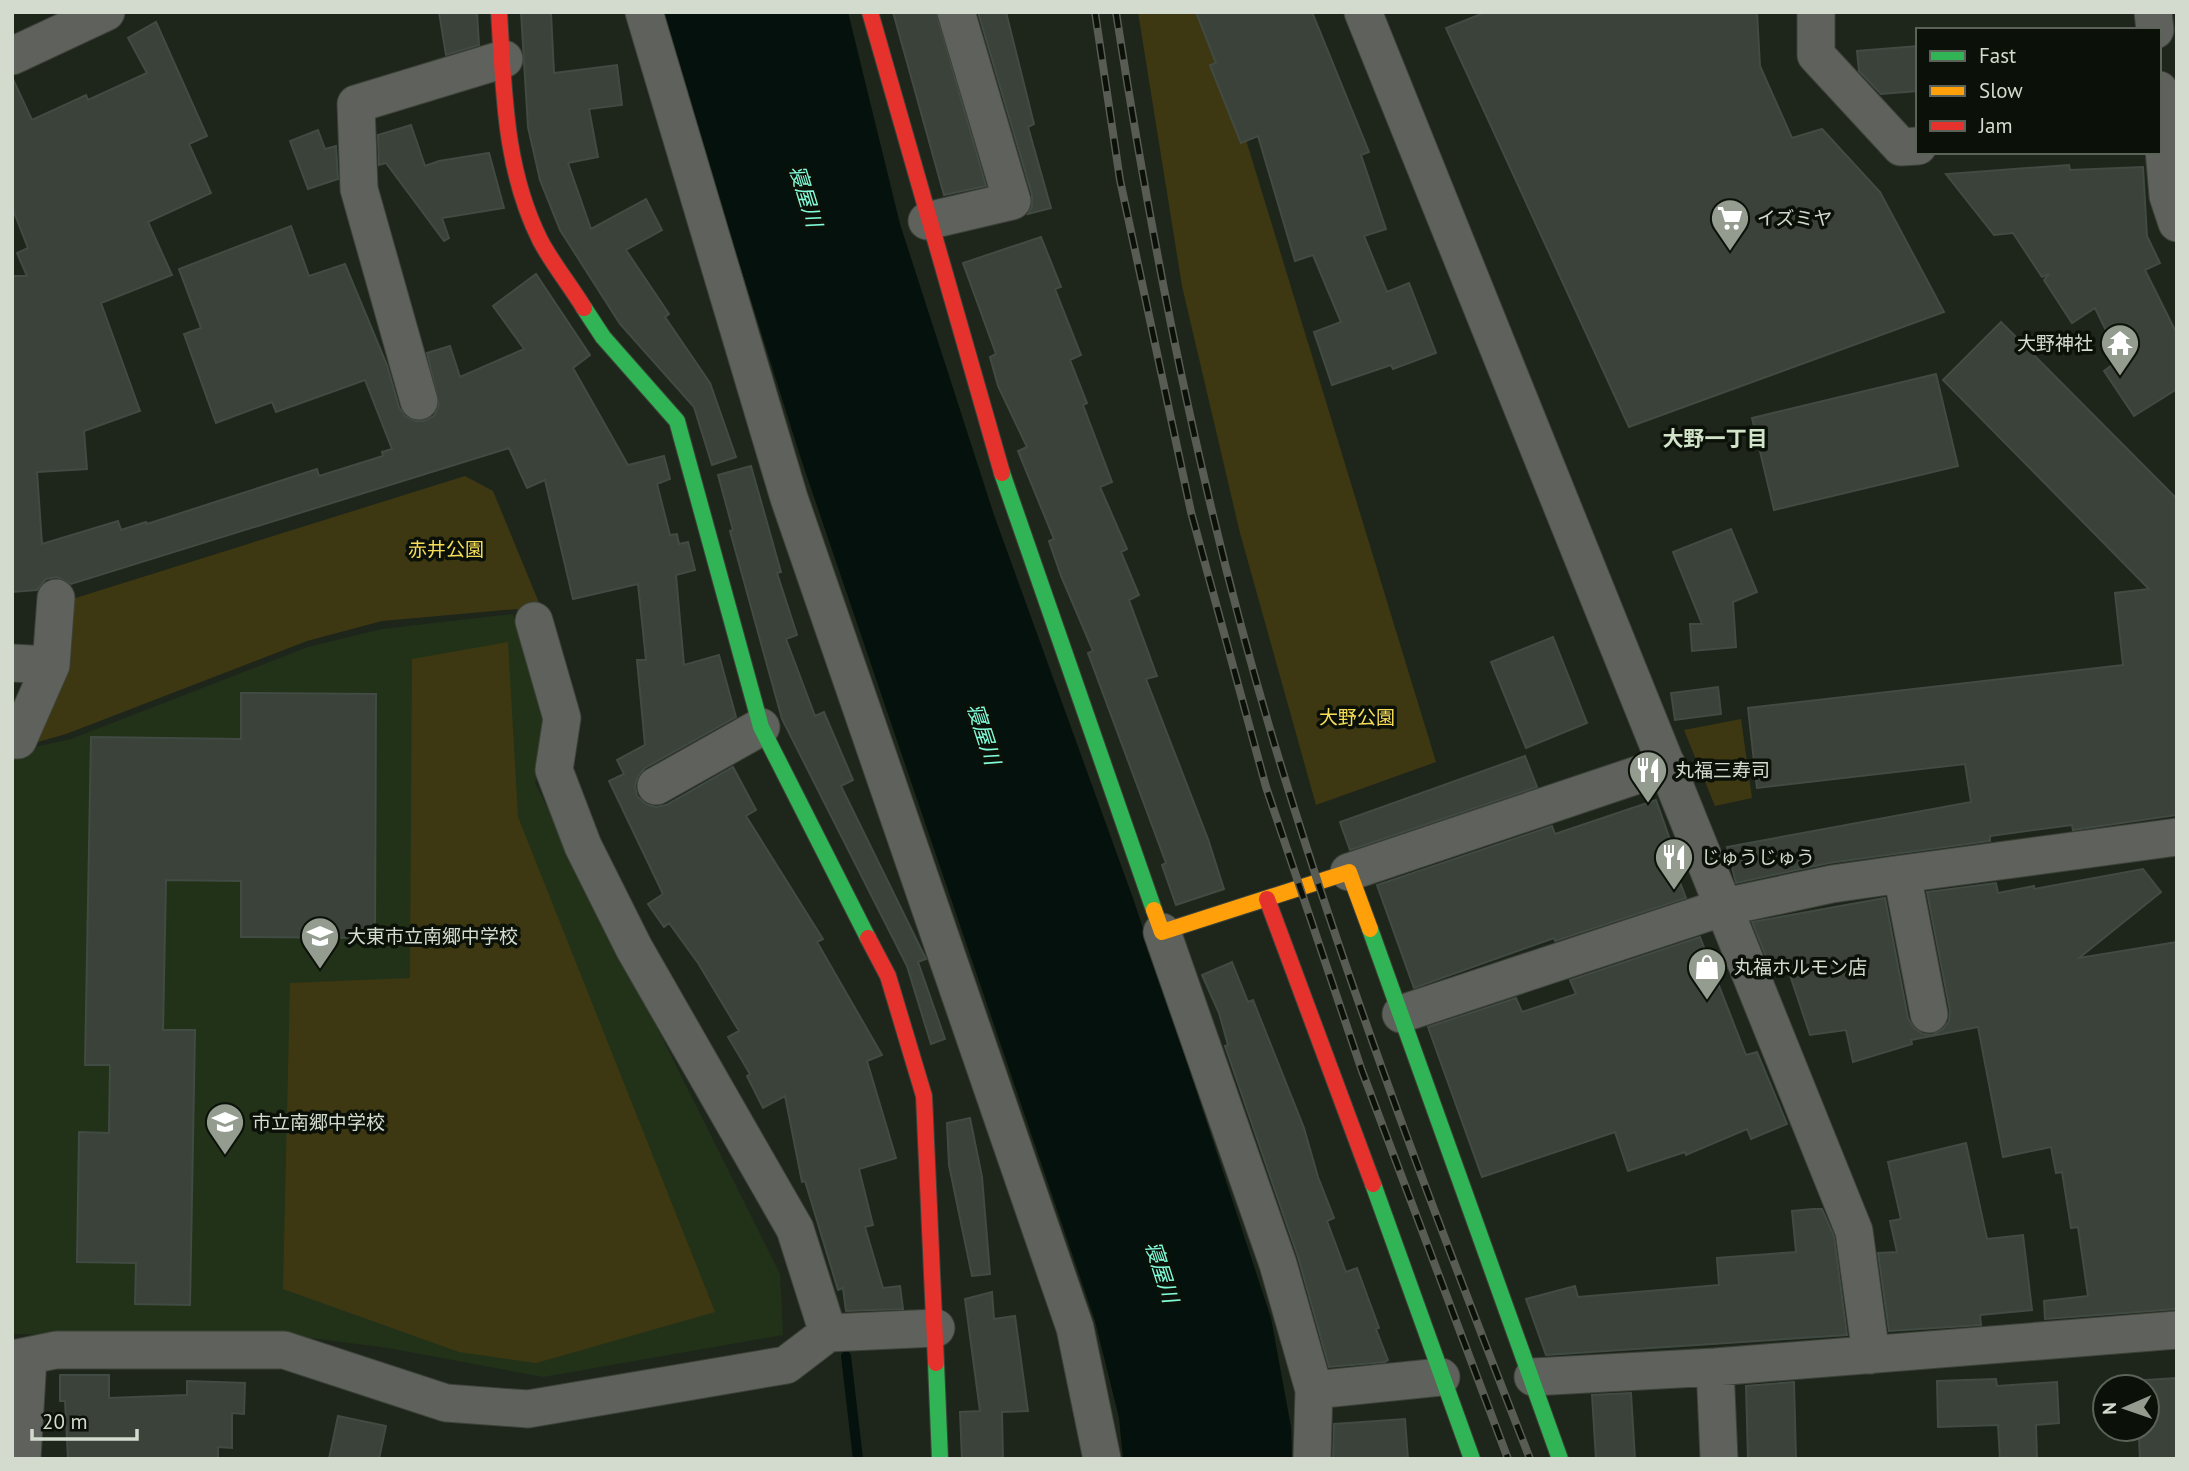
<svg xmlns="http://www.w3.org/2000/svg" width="2189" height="1471" font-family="'PT Sans','Noto Sans JP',sans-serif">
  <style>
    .built { fill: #223219 }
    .green { fill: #3e3812 }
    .water { fill: #05110c }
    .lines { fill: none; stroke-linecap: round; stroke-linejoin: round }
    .stream { stroke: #05110c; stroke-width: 10 }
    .building { fill: #3a423a; stroke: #424b43; stroke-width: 2 }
    .street-casing { stroke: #3c4238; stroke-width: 39 }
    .fast-casing { stroke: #3c4238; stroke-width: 18 }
    .slow-casing { stroke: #3c4238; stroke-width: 18 }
    .jam-casing { stroke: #3c4238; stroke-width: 18 }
    .street { stroke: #5f615c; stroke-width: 37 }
    .fast { stroke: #30b455; stroke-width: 16 }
    .slow { stroke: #ff9f0a; stroke-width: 16 }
    .jam { stroke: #e5322d; stroke-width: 16 }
    .rail-casing { stroke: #585c54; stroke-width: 8 }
    .rail { stroke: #0b1108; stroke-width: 5; stroke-dasharray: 16; stroke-linecap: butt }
    .labels { text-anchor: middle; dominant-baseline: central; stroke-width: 7; stroke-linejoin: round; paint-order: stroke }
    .poi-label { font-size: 19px; fill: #d2dbce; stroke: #0b1108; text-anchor: start }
    .park-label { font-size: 19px; fill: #f7de59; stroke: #0b1108 }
    .water-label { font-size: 21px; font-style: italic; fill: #82fbd8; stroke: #0b1108 }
    .neighbourhood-label { font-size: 21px; font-weight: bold; fill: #d1e3c8; stroke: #0b1108 }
  </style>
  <rect width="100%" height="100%" fill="#1e261b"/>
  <!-- built -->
  <path class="built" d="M513 614 548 724 535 783 780 1274 783 1335 543 1377 388 1348 311 1338 12 1334V752L71 739 308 647 382 629Z"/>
  <!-- green -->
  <path class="green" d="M1138 12H1207L1436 762 1316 805 1240 533 1182 286Z
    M465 476 493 491 542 610 520 617 517 609 382 621 307 641 66 734 27 745 66 601Z
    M508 642 518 817 715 1312 536 1363 459 1352 283 1289 290 983 410 978 412 659Z
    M1741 719 1752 798 1715 806 1684 730Z"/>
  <!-- water -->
  <path class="water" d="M660 12H848L900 224 994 515 1134 901 1271 1318 1291 1427 1292 1459H1123L1119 1418 1095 1321 802 462Z"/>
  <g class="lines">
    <!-- stream -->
    <path class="stream" d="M846 1356 858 1459"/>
  </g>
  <!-- building -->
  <path class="building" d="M439 12H477L479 45 446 55Z
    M521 12 551 13 554 73 617 65 622 105 589 109 598 157 568 163 591 229 646 199 662 230 626 250 669 314 665 317 710 383 736 457 712 465 694 407 620 324 560 230 540 180 528 127Z
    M893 12H936L986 186 944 195Z
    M978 12H1006L1034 124 1028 127 1051 208 1028 214 1032 206V195Z
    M1196 12H1312L1369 152 1361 155 1386 229 1364 236 1387 292 1409 283 1436 353 1393 369 1391 365 1332 385 1314 332 1341 322 1313 255 1295 261 1258 136 1241 143 1210 65 1216 63Z
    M1486 12H1757L1760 66 1792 138 1822 129 1880 192 1944 312 1629 427 1446 28Z
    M156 22 207 136 189 144 211 193 148 222 172 275 101 303 140 411 84 431 87 469 37 472 42 544 118 521 121 530 146 522 147 524 317 469 319 476 383 456 382 452 392 449 365 380 276 412 272 402 216 423 184 334 201 328 179 269 291 226 309 276 345 264 387 365 399 407 405 416 415 421H424L434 416 439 405 427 353 450 346 460 377 524 349 493 306 536 274 590 355 573 368 628 465 664 456 670 479 657 484 670 535 677 534 679 544 688 542 695 570 676 575 684 665 719 655 736 717 645 768 638 776 635 786 637 796 646 804 656 807 666 805 733 767 756 810 746 816 823 939 817 942 882 1055 867 1061 896 1158 859 1169 873 1225 865 1227 883 1288 900 1286 903 1309 846 1311 843 1288 838 1290 805 1181 802 1182 785 1096 763 1108 747 1076 750 1074 728 1037 739 1031 698 963 669 923 664 927 648 904 663 894 609 781 624 774 617 760 645 745 637 660H646L638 584 573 599 545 480 527 488 509 448 71 584 57 577 46 579 37 590 12 592V276H27L17 253 28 248 12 207V77L32 120 86 95 88 100 147 73 128 38Z
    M1918 46V91L1881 94 1859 71 1857 51Z
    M411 125 425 166 439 161 489 153 504 208 442 218 449 238 444 241 386 163 379 165 378 135Z
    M318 130 325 149 336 146 338 179 308 189 290 141Z
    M2069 165 2070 170 2143 167 2147 236 2160 263 2145 270 2177 334V389L2134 416 2104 371 2120 359 2095 308 2072 323 2044 280 2049 274 2042 277 2013 233 1994 235 1946 174Z
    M1041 237 1061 287 1055 289 1081 355 1070 360 1087 403 1083 405 1112 482 1100 487 1127 549 1121 552 1139 595 1129 600 1157 676 1146 679 1208 839 1224 889 1176 905 1162 865 1166 863 1088 653 1093 651 1061 576 1049 541 1054 539 1018 451 1027 447 998 386 990 357 996 354 963 263Z
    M2001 322 2177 499V815L2073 830 2072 825 1990 836V841L1829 863 1736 883 1727 847 1971 802 1965 764 1757 788 1748 708 2123 665 2115 593 2149 589 1943 380Z
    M1936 374 1958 466 1774 510 1752 418Z
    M751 466 781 572 777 573 797 635 786 639 815 716 824 712 853 780 841 786 926 959 918 962 945 1039 931 1044 907 966 782 719 730 531 733 530 718 475Z
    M1731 529 1757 592 1733 602 1736 647 1692 651 1690 624H1702L1673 552Z
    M1553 637 1587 723 1526 748 1491 662Z
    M1718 687 1721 714 1675 720 1671 693Z
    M241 693 376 694 375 938 241 937V881L166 880 163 1030H195L190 1305 135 1304 136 1263 77 1262 79 1132 109 1133 110 1065H85L91 737 241 739Z
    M1525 756 1537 787 1350 850 1340 822Z
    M1656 800 1672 845 1666 847 1686 898 1555 941 1554 938 1414 988 1377 885 1552 826 1555 834Z
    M2143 869 2161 892 2079 958 2177 942V1309L2045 1319 2044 1301 2088 1296 2078 1227 2071 1228 2062 1172 2056 1173 2051 1147 2003 1157 1978 1027 1911 1040 1912 1044 1853 1062 1846 1030 1810 1035 1785 960 1769 964 1752 922 1885 898 1908 1018 1914 1028 1923 1034 1932 1035 1943 1029 1949 1021 1950 1011 1927 892 1996 883 1998 893 2034 886V889Z
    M1700 937 1746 1055 1757 1052 1787 1124 1751 1139 1747 1129 1686 1155 1685 1152 1628 1171 1615 1132 1482 1177 1428 1027 1516 998 1522 1012 1576 994 1570 980Z
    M1232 962 1248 1002 1253 1000 1304 1128 1318 1177 1334 1218 1327 1221 1346 1272 1357 1268 1379 1328 1376 1329 1388 1360 1385 1362 1329 1367 1298 1257 1225 1046 1228 1045 1219 1013 1202 975Z
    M970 1118 982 1177 990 1274 972 1276 949 1165 947 1123Z
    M1966 1143 1987 1239 2023 1235 2032 1310 1980 1315 1981 1325 1889 1331 1878 1253 1897 1252 1890 1221 1901 1219 1888 1162Z
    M1813 1209H1822L1834 1236 1847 1335 1546 1355 1526 1299 1575 1286 1578 1297 1719 1285 1717 1258 1796 1252 1792 1211Z
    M992 1292 994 1319 1015 1316 1028 1411 1002 1412 1003 1459H962L960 1412 980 1411 965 1299Z
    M60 1375H109V1398L187 1395V1381L245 1383 244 1414 232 1413V1448L218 1447V1459H68L65 1401H60Z
    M2177 1378V1459H2140L2139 1438H2134L2133 1429H2147V1387H2131L2130 1381Z
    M1996 1379 1997 1386 2057 1382 2059 1423 2036 1425 2037 1459H2000L1998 1425 1938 1427 1937 1381Z
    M1794 1382 1796 1459H1748L1746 1386Z
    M1631 1393 1635 1459H1596L1592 1395Z
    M338 1416 386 1426 379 1459H329Z
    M1405 1419 1408 1459H1333L1334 1424Z"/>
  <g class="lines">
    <!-- street casing -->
    <g class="street-casing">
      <path id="street" d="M644 12 789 498 1075 1328 1102 1459
        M1363 12 1854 1231 1871 1355
        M1816 12V55L1901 147 1918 146
        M2153 12 2155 30
        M12 56 106 12
        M2159 90 2168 196 2177 223
        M927 221 1012 201 956 12
        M419 401 359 189 356 104 504 59
        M534 621 562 718 554 770 583 846 634 948 795 1229 828 1333
        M12 663 51 665
        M12 740H18L51 665 56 598
        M656 786 761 727
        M1349 872 1667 765
        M1162 932 1278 1264 1314 1390 1312 1459
        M1401 1014 1724 907 1832 884 1902 874
        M1929 1014 1902 874 2177 837
        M12 1359 56 1350H284L446 1403 528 1409 786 1365 828 1333 936 1328
        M1715 1367 1719 1459
        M1533 1377 1715 1367 2177 1330
        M1314 1390 1441 1377
        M22 1459 28 1358"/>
    </g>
    <!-- fast casing -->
    <g class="fast-casing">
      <path id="fast" d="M584 308 603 337 677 421 761 727 868 938
        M1002 473 1154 910
        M1370 929 1560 1459
        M1373 1184 1472 1459
        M936 1363 940 1459"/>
    </g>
    <!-- slow casing -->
    <g class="slow-casing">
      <path id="slow" d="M1154 910 1162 932 1349 872 1370 929"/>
    </g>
    <!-- jam casing -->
    <g class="jam-casing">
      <path id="jam" d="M499 12C504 90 504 168 540 240 552 263 570 285 584 308
        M870 12 1002 473
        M1267 899 1373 1184
        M868 938 888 976 924 1096 936 1363"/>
    </g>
    <!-- street -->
    <use href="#street" class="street"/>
    <!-- fast -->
    <use href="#fast" class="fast"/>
    <!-- slow -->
    <use href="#slow" class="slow"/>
    <!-- jam -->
    <use href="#jam" class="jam"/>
    <!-- rail casing -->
    <g class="rail-casing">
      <path id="rail" d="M1095 12 1120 180 1191 512 1266 787 1362 1071 1508 1459
        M1116 12C1156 271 1208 531 1286 782 1356 1010 1443 1236 1530 1459"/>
    </g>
    <!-- rail -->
    <use href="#rail" class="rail"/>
  </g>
  <!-- icons -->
  <defs>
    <g id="supermarket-pin" transform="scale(2.0125)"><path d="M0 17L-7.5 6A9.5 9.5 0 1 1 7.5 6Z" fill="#939c8f" stroke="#0b1108"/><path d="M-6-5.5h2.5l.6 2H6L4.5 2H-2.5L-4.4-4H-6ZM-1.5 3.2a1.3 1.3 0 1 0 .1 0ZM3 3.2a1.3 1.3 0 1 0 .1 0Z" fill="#fff"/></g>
    <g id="temple-pin" transform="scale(2.0125)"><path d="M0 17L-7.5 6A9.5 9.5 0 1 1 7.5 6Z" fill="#939c8f" stroke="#0b1108"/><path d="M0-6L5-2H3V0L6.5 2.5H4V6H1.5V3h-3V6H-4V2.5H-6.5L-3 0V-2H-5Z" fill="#fff"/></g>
    <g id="restaurant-pin" transform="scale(2.0125)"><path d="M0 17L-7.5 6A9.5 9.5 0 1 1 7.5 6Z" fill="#939c8f" stroke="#0b1108"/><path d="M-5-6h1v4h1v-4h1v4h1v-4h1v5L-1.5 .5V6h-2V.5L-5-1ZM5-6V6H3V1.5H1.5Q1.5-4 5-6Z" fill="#fff"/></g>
    <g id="school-pin" transform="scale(2.0125)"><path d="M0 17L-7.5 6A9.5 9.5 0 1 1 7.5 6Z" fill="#939c8f" stroke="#0b1108"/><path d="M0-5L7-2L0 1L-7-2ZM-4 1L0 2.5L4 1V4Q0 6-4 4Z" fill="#fff"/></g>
    <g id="shop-pin" transform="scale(2.0125)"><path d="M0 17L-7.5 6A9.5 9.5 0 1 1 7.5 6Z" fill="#939c8f" stroke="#0b1108"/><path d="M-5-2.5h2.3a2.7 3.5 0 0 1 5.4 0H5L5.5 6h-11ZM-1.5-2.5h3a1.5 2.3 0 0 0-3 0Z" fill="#fff"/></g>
  </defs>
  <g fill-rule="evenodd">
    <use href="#supermarket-pin" x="1730" y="218"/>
    <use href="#temple-pin" x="2120" y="343"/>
    <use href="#restaurant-pin" x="1648" y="770"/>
    <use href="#restaurant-pin" x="1674" y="857"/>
    <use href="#school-pin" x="320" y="936"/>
    <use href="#shop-pin" x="1707" y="967"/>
    <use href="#school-pin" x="225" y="1122"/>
  </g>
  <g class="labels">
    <!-- poi labels -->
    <g class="poi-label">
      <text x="1757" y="218">イズミヤ</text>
      <text x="2093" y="343" text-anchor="end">大野神社</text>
      <text x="1675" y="770">丸福三寿司</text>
      <text x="1701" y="857">じゅうじゅう</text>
      <text x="347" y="936">大東市立南郷中学校</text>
      <text x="1734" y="967">丸福ホルモン店</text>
      <text x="252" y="1122">市立南郷中学校</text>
    </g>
    <!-- park labels -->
    <g class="park-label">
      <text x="446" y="549">赤井公園</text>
      <text x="1357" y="717">大野公園</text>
    </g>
    <!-- water labels -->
    <g class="water-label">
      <text transform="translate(806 196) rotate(73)">寝屋川</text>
      <text transform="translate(984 734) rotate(72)">寝屋川</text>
      <text transform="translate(1162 1272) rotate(72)">寝屋川</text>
    </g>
    <!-- neighbourhood labels -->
    <g class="neighbourhood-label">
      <text x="1715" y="438">大野一丁目</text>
    </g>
  </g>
  <!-- border -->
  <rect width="2189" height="1471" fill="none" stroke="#d2dbce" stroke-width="28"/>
  <!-- legend -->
  <rect x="1916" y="28" width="245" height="126" fill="#0b1108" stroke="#5b6257" stroke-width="2"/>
  <rect x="1930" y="51" width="35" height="10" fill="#30b455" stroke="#5b6257" stroke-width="2"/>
  <text x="1979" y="63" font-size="21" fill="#d2dbce">Fast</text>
  <rect x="1930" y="86" width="35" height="10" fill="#ff9f0a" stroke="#5b6257" stroke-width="2"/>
  <text x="1979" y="98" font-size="21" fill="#d2dbce">Slow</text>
  <rect x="1930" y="121" width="35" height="10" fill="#e5322d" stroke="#5b6257" stroke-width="2"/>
  <text x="1979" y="133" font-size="21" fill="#d2dbce">Jam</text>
  <!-- north arrow -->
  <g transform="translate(2126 1408) rotate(268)"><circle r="33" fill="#0b1108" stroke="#5b6257" stroke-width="2"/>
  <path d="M0-5L12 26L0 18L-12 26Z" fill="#939c8f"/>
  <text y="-10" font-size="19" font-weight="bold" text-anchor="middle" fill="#d2dbce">N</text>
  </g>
  <!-- scale -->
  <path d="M32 1429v10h105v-10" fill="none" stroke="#d2dbce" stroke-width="3.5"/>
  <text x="42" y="1429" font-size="21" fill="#d2dbce" stroke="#0b1108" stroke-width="5" paint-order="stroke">20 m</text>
</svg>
